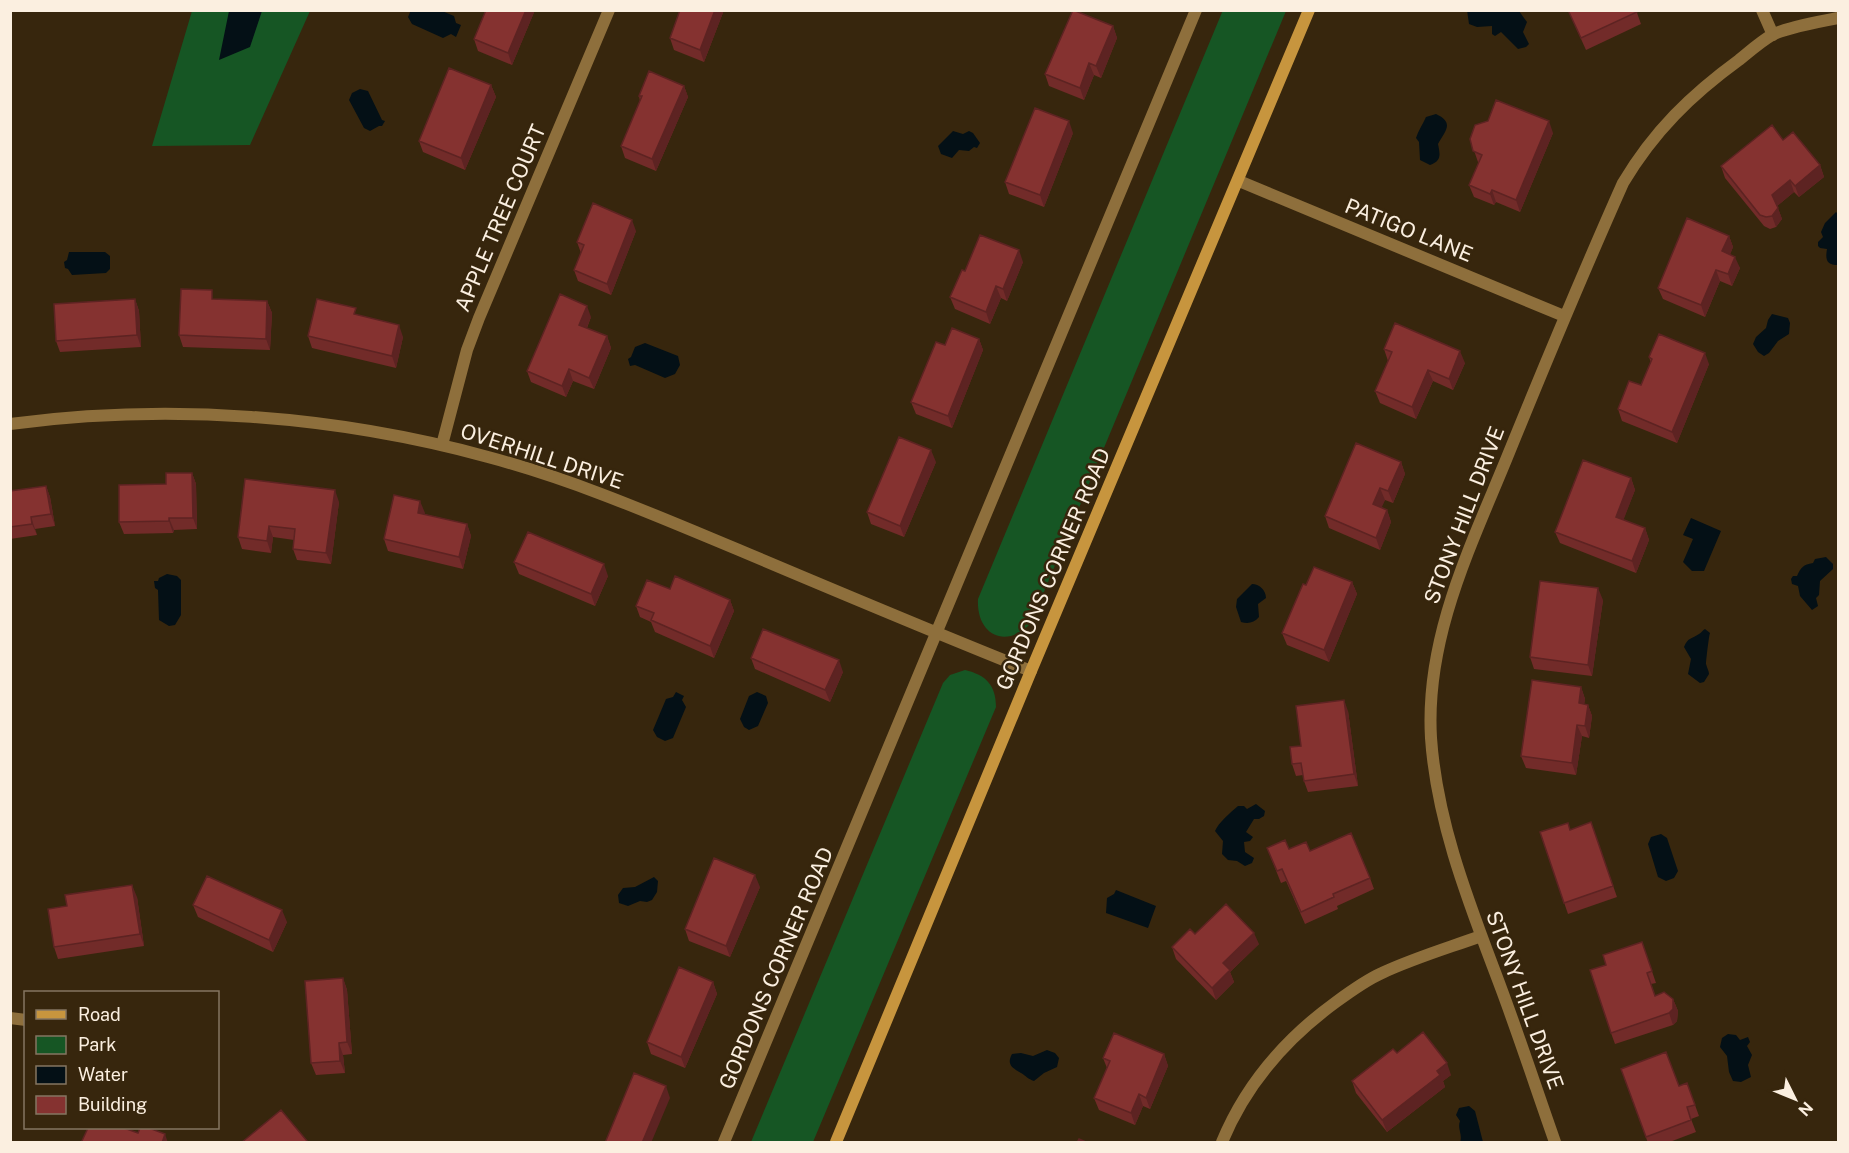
<svg xmlns="http://www.w3.org/2000/svg" width="1849" height="1153" font-family="'Public Sans',sans-serif">
  <style>
    .green { fill: #165624 }
    .water { fill: #041016 }
    .lines { fill: none; stroke-linecap: round; stroke-linejoin: round }
    .street { stroke: #8e6f3c; stroke-width: 12 }
    .secondary { stroke: #c7953e; stroke-width: 12 }
    .wall { fill: #722b29 }
    .shaded-wall { fill: #5d2322 }
    .building { fill: #853230; stroke: #5d2322; stroke-width: 1.5 }
    .labels { text-anchor: middle; dominant-baseline: central; stroke-width: 5; stroke-linejoin: round; paint-order: stroke }
    .street-label { font-size: 21px; fill: #fbefe0; stroke: #37260d }
  </style>
  <rect width="100%" height="100%" fill="#37260d"/>
  <!-- green -->
  <path class="green" d="M1223 10 1286 11 1031 623C1006 650 976 635 978 599Z
    M192 11H310L250 145 152 146Z
    M965 670C986 675 996 685 996 707L813 1142H751L943 683 950 675Z"/>
  <!-- water -->
  <path class="water" d="M411 10 442 11 454 16 456 23 461 25 456 37 451 34 443 38 412 24 408 17Z
    M1467 10 1519 11 1527 22 1523 32 1529 44 1526 47 1518 49 1501 32 1495 36 1492 34V26L1477 27 1469 24Z
    M229 11H262L250 47 219 60Z
    M360 89 368 91 382 120 385 121 382 126H379L370 131 364 128 349 100 352 93Z
    M1436 114C1455 123 1445 131 1438 144 1440 154 1442 161 1430 165L1420 160 1419 142 1416 138C1418 131 1423 124 1426 117Z
    M953 131 963 134 969 131 973 133 980 143 977 148 974 147 969 151 959 150 952 158 941 154 938 146Z
    M1836 212 1838 214V265C1827 265 1825 260 1827 249L1820 248 1818 246V242L1823 237 1821 232 1825 223Z
    M69 252H105L110 256V269L106 273 72 275 68 269 65 268 64 262 67 260Z
    M1772 314 1788 318 1790 323 1789 334 1778 341 1769 353 1764 356 1758 352 1753 344 1756 337 1766 328 1768 320Z
    M645 343 678 356 680 365 675 374 665 378 635 365 630 366 628 359 631 357 635 347Z
    M1691 518 1721 531 1704 571H1692L1683 562 1693 539 1683 535Z
    M1826 557 1833 564V569L1820 581 1819 595 1816 598 1818 606 1812 610 1800 596 1798 586 1792 584 1791 579 1793 576H1797C1801 567 1803 565 1813 563L1815 559Z
    M167 574 177 576 181 580V615L175 625 169 626 159 620 158 590 155 588 154 581H158L159 578Z
    M1252 584C1259 584 1266 590 1266 598L1258 604 1259 617C1254 623 1248 624 1241 622L1236 607 1237 599Z
    M1705 629 1710 633C1709 635 1706 661 1706 664 1707 668 1709 671 1709 674L1704 682 1700 683 1688 674 1691 659 1684 647C1688 637 1692 639 1699 634 1701 633 1703 630 1705 629Z
    M676 692 684 696 682 700 686 707 673 738 665 741 657 737 653 730 666 699 673 697Z
    M757 692 766 696 768 703 758 726 749 730 744 727 740 719 749 696Z
    M1256 804 1265 811 1264 816 1259 819H1254L1246 832 1253 837 1250 841 1244 842 1245 852 1254 858 1252 863 1245 866 1237 861 1228 860 1222 854 1223 841 1215 831C1218 823 1231 812 1238 806H1244L1247 809Z
    M1661 834 1667 838 1678 871 1674 878 1666 881 1658 877 1648 844 1651 837Z
    M654 877 658 881 657 892 652 900 647 902 640 901 628 906 619 903 618 895 623 888 635 887Z
    M1116 890 1156 906 1148 928 1106 913 1107 898 1114 894Z
    M1728 1034 1736 1035 1740 1040 1748 1037 1750 1042 1747 1046 1752 1055 1748 1065 1751 1077 1741 1082 1733 1081 1729 1072 1727 1056 1720 1047 1722 1038Z
    M1047 1050 1055 1053 1059 1058 1057 1067 1044 1073 1034 1081C1028 1079 1026 1076 1021 1073 1013 1068 1006 1065 1012 1054L1021 1053 1033 1056Z
    M1469 1106 1475 1111 1483 1142H1460C1463 1135 1457 1129 1460 1121L1456 1115 1459 1108Z"/>
  <g class="lines">
    <!-- street -->
    <path class="street" d="M1762 10 1773 35
      M1239 181 1564 316
      M10 424C169 403 334 415 488 457 575 480 657 516 739 550 836 591 933 632 1031 671
      M442 445 467 350 479 318 609 10
      M10 1018 26 1020
      M724 1142 1196 10
      M1222 1142C1246 1084 1285 1039 1336 1002 1351 991 1366 980 1382 973 1414 958 1448 948 1481 936
      M1555 1142C1537 1091 1520 1039 1501 988 1471 908 1437 825 1431 738 1425 637 1471 546 1508 455 1545 364 1583 273 1623 183 1654 131 1691 95 1739 60 1749 52 1760 42 1772 35 1785 28 1822 21 1838 18"/>
    <!-- secondary -->
    <path class="secondary" d="M836 1142 1031 671 1309 10"/>
  </g>
  <!-- wall -->
  <path class="wall" d="M486 10H535L512 65 478 51 474 39Z
    M724 10 704 62 674 50 670 38Z
    M1568 10H1636L1641 24 1586 50Z
    M1113 26 1117 38 1101 78 1094 75 1084 100 1049 86 1045 74Z
    M491 85 496 97 465 170 423 152 419 141Z
    M684 86 688 97 656 171 625 158 621 146 640 101 639 96Z
    M1073 133 1044 207 1009 194 1005 182Z
    M1553 133 1520 212 1496 202 1494 205 1474 197 1469 185 1479 163 1478 162 1470 139Z
    M1783 140 1820 165 1824 177 1799 197 1794 192 1777 206 1782 219 1776 227 1770 229 1764 226 1725 178 1721 166Z
    M636 231 611 295 578 281 574 270 581 253 577 242Z
    M1729 236 1733 247 1730 254 1740 268 1732 286 1720 281 1705 317 1663 299 1658 288Z
    M1023 262 1007 301 1001 298 990 324 955 309 950 297 965 271Z
    M135 299 139 311 141 347 60 352 56 341Z
    M267 301 272 313 270 350 183 347 179 335Z
    M358 315 403 337 396 368 312 348 308 336Z
    M591 317 587 328 607 336 611 348 594 389 573 381 566 397 531 382 527 371Z
    M979 339 983 350 952 428 916 414 911 402 945 345Z
    M1384 349 1465 363 1453 390 1433 381 1416 419 1380 403 1375 391 1388 361Z
    M1649 357 1709 364 1677 443 1622 421 1618 409 1641 385 1651 363Z
    M936 462 904 537 871 524 867 512Z
    M1401 462 1405 474 1393 503 1385 500 1381 507 1387 510 1391 522 1380 550 1329 528 1325 516Z
    M192 473 196 484 197 529 174 530 173 533 124 534 119 522 166 484Z
    M1631 478 1635 490 1623 520 1645 528 1649 540 1636 573 1560 543 1555 532Z
    M245 479 339 502 331 564 297 560 293 549 294 540 273 537 271 553 242 549 238 537Z
    M46 486 50 497 55 526 35 529 37 535 10 539V491Z
    M425 513 424 514 467 524 471 536 463 569 388 551 384 539Z
    M514 562 608 576 595 606 519 574Z
    M1352 582 1357 594 1329 662 1287 645 1282 633 1306 585Z
    M670 589 730 600 734 611 714 658 655 632 651 622 640 617 636 606Z
    M1603 600 1592 676 1534 669 1530 657Z
    M751 658 843 672 830 702 755 669Z
    M1581 687 1585 699 1584 704 1588 705 1592 716 1589 738 1582 736 1576 775 1526 768 1521 756Z
    M1348 711 1358 786 1308 792 1304 781 1303 775 1296 776 1292 764 1301 746Z
    M1591 823 1617 897 1568 914 1540 832 1570 830Z
    M1267 848 1310 851 1370 878 1374 889 1337 906 1338 909 1305 924 1286 881 1281 883Z
    M760 887 730 957 689 941 685 929Z
    M137 897 144 946 58 959 54 947Z
    M193 905 287 922 273 952 198 917Z
    M1195 934 1259 944 1230 972 1234 982 1216 1000 1176 959 1172 947Z
    M1642 942 1656 983 1651 984 1655 996 1673 999 1678 1011 1677 1021 1673 1025 1615 1044 1611 1033Z
    M343 978 347 990 352 1054 343 1055 345 1073 316 1075 311 1063Z
    M713 982 717 994 685 1068 651 1054 647 1042Z
    M1397 1053 1451 1075 1443 1081 1445 1087 1387 1132 1356 1093 1352 1081Z
    M1164 1054 1168 1066 1150 1109 1143 1106 1135 1125 1099 1110 1094 1098 1107 1068 1103 1058Z
    M1621 1069 1679 1086 1687 1083 1699 1116 1691 1119 1696 1132 1667 1143H1648Z"/>
  <!-- shaded-wall -->
  <path class="shaded-wall" d="M526 10H535L512 65 508 53Z
    M715 10H724L704 62 700 50Z
    M1113 26 1117 38 1101 78 1096 66Z
    M1089 63 1094 75 1084 100 1080 88Z
    M491 85 496 97 465 170 461 158Z
    M684 86 688 97 656 171 652 159Z
    M1069 121 1073 133 1044 207 1040 195Z
    M1549 121 1553 133 1520 212 1516 200Z
    M1820 165 1824 177 1799 197 1795 186Z
    M1790 180 1794 192 1776 207 1772 195Z
    M1492 190 1496 202 1494 205 1490 194Z
    M1778 208 1782 219 1776 227 1772 216Z
    M632 220 636 231 611 295 607 284Z
    M1729 236 1733 247 1727 263 1722 251Z
    M1019 250 1023 262 1007 301 1003 289Z
    M1735 257 1740 268 1732 286 1728 274Z
    M1716 270 1720 281 1705 317 1701 305Z
    M996 286 1001 298 990 324 986 312Z
    M135 299 139 311 141 347 137 335Z
    M267 301 272 313 270 350 266 339Z
    M587 306 591 317 583 337 579 325Z
    M399 325 403 337 396 368 392 356Z
    M607 336 611 348 594 389 589 378Z
    M979 339 983 350 952 428 948 416Z
    M1460 351 1465 363 1453 390 1449 379Z
    M1705 353 1709 364 1677 443 1672 432Z
    M569 369 573 381 566 397 562 386Z
    M1428 370 1433 381 1416 419 1412 407Z
    M931 450 936 462 904 537 900 526Z
    M1401 462 1405 474 1393 503 1388 491Z
    M192 473 196 484 197 529 193 518Z
    M1631 478 1635 490 1620 529 1616 517Z
    M46 486 50 497 55 526 51 514Z
    M1380 488 1385 500 1378 516 1373 504Z
    M335 490 339 502 331 564 326 553Z
    M420 501 425 513 422 525 418 513Z
    M1387 510 1391 522 1380 550 1376 538Z
    M31 517 37 535 32 524Z
    M169 518 174 530 173 533 169 521Z
    M467 524 471 536 463 569 459 557Z
    M269 526 273 537 271 553 267 541Z
    M1645 528 1649 540 1636 573 1632 561Z
    M604 564 608 576 595 606 591 594Z
    M1352 582 1357 594 1329 662 1324 650Z
    M1598 588 1603 600 1592 676 1588 665Z
    M730 600 734 611 714 658 710 646Z
    M839 660 843 672 830 702 825 690Z
    M1581 687 1585 699 1583 715 1579 703Z
    M1344 700 1348 711 1358 786 1354 774Z
    M1588 705 1592 716 1589 738 1585 726Z
    M1577 725 1582 736 1576 775 1572 763Z
    M755 875 760 887 730 957 726 946Z
    M132 885 137 897 144 946 140 934Z
    M282 910 287 922 273 952 269 940Z
    M1254 933 1259 944 1230 972 1234 982 1216 1000 1212 988 1223 963Z
    M343 978 347 990 352 1054 347 1042Z
    M713 982 717 994 685 1068 681 1057Z
    M1673 999 1678 1011 1677 1021 1673 1025 1669 1013Z
    M339 1043 343 1055 345 1073 340 1061Z
    M1164 1054 1168 1066 1150 1109 1146 1098Z
    M1447 1063 1451 1075 1443 1081 1445 1087 1387 1132 1382 1120Z
    M666 1086 670 1098 651 1143H642Z
    M1139 1094 1143 1106 1135 1125 1131 1113Z
    M165 1134 168 1143H162Z"/>
  <!-- building -->
  <path class="building" d="M486 10H526L508 53 474 39Z
    M680 10H715L700 50 670 38Z
    M1073 10 1113 26 1096 66 1089 63 1080 88 1045 74Z
    M1568 10H1636L1637 12 1581 38Z
    M449 68 491 85 461 158 419 141Z
    M649 71 684 86 652 159 621 146 642 96H639Z
    M1496 100 1549 121 1516 200 1492 190 1490 194 1469 185 1482 155 1473 151 1470 139 1475 125 1488 121Z
    M1035 108 1069 121 1040 195 1005 182Z
    M1772 125 1783 140 1793 132 1820 165 1795 186 1790 180 1772 195 1778 208 1772 216 1766 217 1760 215 1721 166Z
    M593 203 632 220 607 284 574 270 584 245 577 242Z
    M1687 218 1729 236 1722 251 1735 257 1728 274 1716 270 1701 305 1658 288Z
    M980 235 1019 250 1003 289 996 286 986 312 950 297 962 270 965 271Z
    M181 289 212 290V299L267 301 266 339 179 335Z
    M560 294 587 306 579 325 607 336 589 378 569 369 562 386 527 371Z
    M135 299 137 335 56 341 54 304Z
    M317 299 356 308 354 314 399 325 392 356 308 336Z
    M1395 323 1460 351 1449 379 1428 370 1412 407 1375 391 1392 352 1384 349Z
    M952 328 979 339 948 416 911 402 936 342 945 345Z
    M1659 334 1705 353 1672 432 1618 409 1629 381 1641 385 1652 359 1649 357Z
    M899 437 931 450 900 526 867 512Z
    M1356 443 1401 462 1388 491 1380 488 1373 504 1387 510 1376 538 1325 516Z
    M1583 460 1631 478 1616 517 1645 528 1632 561 1555 532Z
    M166 473H192L193 518H169V521L119 522V485L166 484Z
    M245 479 335 490 326 553 293 549 295 529 269 526 267 541 238 537Z
    M46 486 51 514 31 517 32 524 10 527V491Z
    M394 495 420 501 418 513 467 524 459 557 384 539Z
    M528 532 604 564 591 594 514 562Z
    M1314 567 1352 582 1324 650 1282 633 1303 584 1306 585Z
    M675 576 730 600 710 646 651 620 654 613 636 606 647 580 670 589Z
    M1540 581 1598 588 1588 665 1530 657Z
    M763 629 839 660 825 690 751 658Z
    M1532 680 1581 687 1579 703 1588 705 1585 726 1577 725 1572 763 1521 756Z
    M1344 700 1354 774 1304 781 1301 763 1292 764 1290 747 1301 746 1296 706Z
    M1591 822 1613 886 1564 903 1540 832 1568 823 1570 830Z
    M1351 833 1370 878 1333 894 1334 897 1301 912 1282 869 1277 871 1267 848 1285 840 1289 849 1306 842 1310 851Z
    M714 858 755 875 726 946 685 929Z
    M207 876 282 910 269 940 193 905Z
    M132 885 140 934 54 947 48 909 67 906 65 895Z
    M1226 904 1254 933 1223 963 1230 970 1212 988 1172 947 1190 929 1195 934Z
    M1642 942 1652 971 1647 973 1655 996 1664 992 1673 999V1009L1669 1013 1611 1033 1590 970 1606 965 1603 955Z
    M679 967 713 982 681 1057 647 1042Z
    M343 978 347 1042 339 1043 340 1061 311 1063 305 981Z
    M1423 1032 1447 1063 1437 1071 1440 1075 1382 1120 1352 1081 1393 1049 1397 1053Z
    M1114 1033 1164 1054 1146 1098 1139 1094 1131 1113 1094 1098 1110 1061 1103 1058Z
    M1666 1052 1679 1086 1687 1083 1695 1105 1687 1107 1691 1120 1646 1137 1621 1069Z
    M634 1073 666 1086 642 1143H605Z
    M281 1110 307 1141 305 1143H241Z
    M88 1128H124L138 1133 140 1128H149L165 1134 162 1143H81Z
    M1079 1139 1088 1143H1077Z"/>
  <g class="labels">
    <!-- street labels -->
    <g class="street-label">
      <text transform="translate(500 218) rotate(-67)">APPLE TREE COURT</text>
      <text transform="translate(1409 230) rotate(22)">PATIGO LANE</text>
      <text transform="translate(542 456) rotate(18)">OVERHILL DRIVE</text>
      <text transform="translate(1464 515) rotate(-69)">STONY HILL DRIVE</text>
      <text transform="translate(1053 569) rotate(-67)">GORDONS CORNER ROAD</text>
      <text transform="translate(776 968) rotate(-67)">GORDONS CORNER ROAD</text>
      <text transform="translate(1525 1000) rotate(70)">STONY HILL DRIVE</text>
    </g>
  </g>
  <!-- border -->
  <rect width="1849" height="1153" fill="none" stroke="#fbefe0" stroke-width="24"/>
  <!-- legend -->
  <rect x="24" y="991" width="195" height="138" fill="#37260d" stroke="#857661" stroke-width="1.5"/>
  <rect x="36" y="1010" width="30" height="9" fill="#c7953e" stroke="#857661" stroke-width="1.5"/>
  <text x="78" y="1021" font-size="18" fill="#fbefe0">Road</text>
  <rect x="36" y="1036" width="30" height="18" fill="#165624" stroke="#857661" stroke-width="1.5"/>
  <text x="78" y="1051" font-size="18" fill="#fbefe0">Park</text>
  <rect x="36" y="1066" width="30" height="18" fill="#041016" stroke="#857661" stroke-width="1.5"/>
  <text x="78" y="1081" font-size="18" fill="#fbefe0">Water</text>
  <rect x="36" y="1096" width="30" height="18" fill="#853230" stroke="#857661" stroke-width="1.5"/>
  <text x="78" y="1111" font-size="18" fill="#fbefe0">Building</text>
  <!-- north arrow -->
  <g transform="translate(1795 1099) rotate(133)" stroke="#37260d" stroke-width="4.5" paint-order="stroke">
  <path d="M0-4.5L10 22L0 15L-10 22Z" fill="#fbefe0"/>
  <text y="-9" font-size="16" font-weight="bold" text-anchor="middle" fill="#fbefe0">N</text>
  </g>
</svg>
